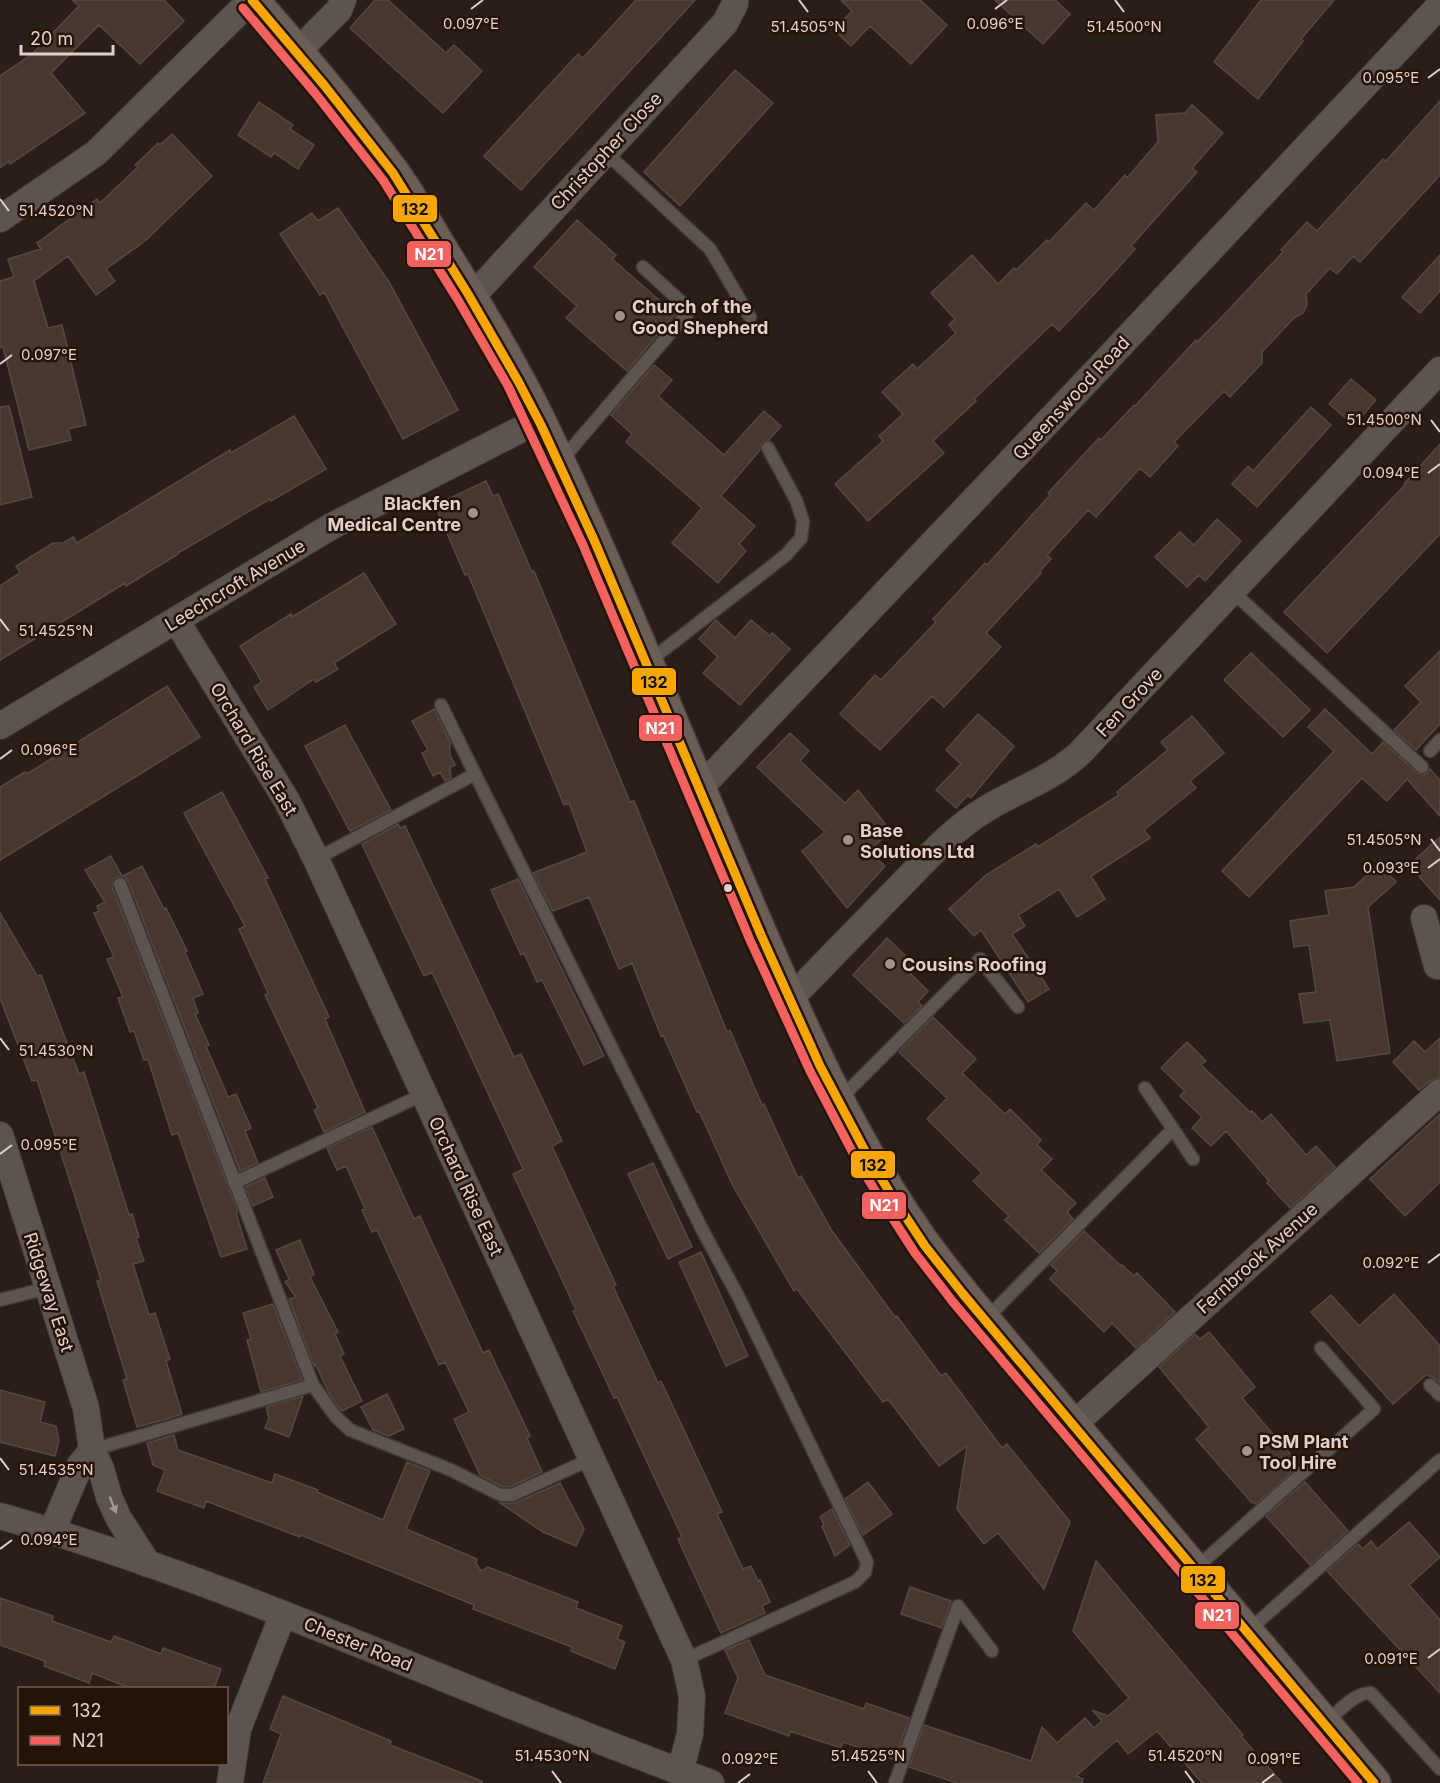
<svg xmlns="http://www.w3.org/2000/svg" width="1440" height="1783" font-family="Inter,sans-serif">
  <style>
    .building { fill: #47372e; stroke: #534943; stroke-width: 1.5 }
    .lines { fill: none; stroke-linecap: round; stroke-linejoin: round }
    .service-casing { stroke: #433934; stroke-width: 15 }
    .minor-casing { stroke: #433934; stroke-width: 28 }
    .primary-casing { stroke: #433934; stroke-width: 36 }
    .service { stroke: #5c544e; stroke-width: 12 }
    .minor { stroke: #5c544e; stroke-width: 26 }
    .primary { stroke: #6a5e57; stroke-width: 33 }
    .bus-1-casing { stroke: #261308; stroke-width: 14 }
    .bus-2-casing { stroke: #261308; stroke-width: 14 }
    .bus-1 { stroke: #f7a600; stroke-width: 9 }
    .bus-2 { stroke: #f3625e; stroke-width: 9 }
    .oneway { fill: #a59992 }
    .ticks { fill: none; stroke: #e0d1ca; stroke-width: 2 }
    .poi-dot { fill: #a0928c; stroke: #261308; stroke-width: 2 }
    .bus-dot { fill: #e0d1ca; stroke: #261308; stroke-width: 2 }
    .labels { text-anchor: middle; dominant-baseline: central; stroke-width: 5; stroke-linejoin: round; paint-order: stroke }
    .street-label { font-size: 18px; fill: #e0d1ca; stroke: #261308 }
    .poi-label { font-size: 18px; font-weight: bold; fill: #e0d1ca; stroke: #261308; text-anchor: start }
    .ticks-label { font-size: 15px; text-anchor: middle; fill: #e0d1ca; stroke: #261308; stroke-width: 5; stroke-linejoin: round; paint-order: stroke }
    .line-badge { stroke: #261308; stroke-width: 2 }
    .badge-label { font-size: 16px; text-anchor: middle; font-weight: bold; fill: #fff }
    .pale-badge-label { font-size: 16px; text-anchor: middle; font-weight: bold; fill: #111 }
  </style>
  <rect width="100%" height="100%" fill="#2a1e18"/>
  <!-- building -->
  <path class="building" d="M72 0H164L184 21 140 64 99 25 51 73 85 113 10 164 9 161 0 168V76L32 54 79 6Z
    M375 0H388L446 53 454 45 482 71 443 113 350 28Z
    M636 0H695L521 190 484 156 578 54 583 58Z
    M841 0H920L947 25 911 64 870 26 851 46 834 30 852 11Z
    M995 0H1055L1070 14 1043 44Z
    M1261 0H1334L1301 39 1303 41 1258 99 1214 62Z
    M735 70 773 103 680 206 644 172Z
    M1440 101V175L1360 262 1353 256 1337 274 1330 268 1306 294 1307 305 1303 313 1294 318 1262 352V363L1230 397 1224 391 1174 442 1178 446 1150 477 1140 468 1096 517 1088 510 1047 555 1051 559 1040 571 1041 573 986 633 1001 647 944 707 932 696 880 750 840 714 875 675 881 680 936 622 933 619 985 563 987 565 1050 495 1048 493 1099 438 1101 440 1134 405 1135 406 1196 340 1197 342 1221 318 1283 252 1281 250 1307 222 1317 231 1383 159 1386 161Z
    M259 102 293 125 290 129 314 145 298 169 274 153 271 157 238 135Z
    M1192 105 1223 133 1192 168 1197 172 1131 246 1135 249 1098 290 1059 331 1052 324 974 399 976 401 933 441 944 453 868 521 835 484 883 441 879 436 903 414 882 392 913 364 917 369 956 333 949 325 955 319 931 293 972 255 998 284 1014 268 1016 270 1047 240 1049 242 1086 203 1094 210 1125 175 1127 178 1158 142 1156 115 1185 113Z
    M172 134 212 176 145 241 106 269 115 281 96 295 68 256 34 281 48 328 62 325 86 425 68 429 71 440 29 450 3 347 0 348V281L14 277 8 259 41 249 37 243 97 199 100 203 138 167 135 165 147 154 158 143 160 145Z
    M338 208 389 282 458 410 403 439 324 292 320 295 280 234 312 213 318 221Z
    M577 220 616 255 612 259 675 314 627 371 566 318 577 306 534 267Z
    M1440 255V291L1420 313 1402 297Z
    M654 365 672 380 658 396 724 455 764 411 781 426 769 440 761 443 760 450 721 496 755 526 739 544 746 551 718 583 672 543 702 508 626 442 632 434 611 415Z
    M1351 379 1376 400 1354 425 1329 404Z
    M9 406 32 497 0 505V407Z
    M1311 407 1331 425 1257 507 1232 484 1248 466 1253 471Z
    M294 416 326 469 271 501 270 499 178 553V554L126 586 125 583 0 660V586L20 573 16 566 53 543H63L73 537 77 543 230 450 231 453Z
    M1440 444V534L1327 653 1284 612 1405 485 1404 484Z
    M486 481 493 496 498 494 532 572 534 571 630 802 634 801 727 1032 730 1030 762 1105 764 1104 798 1178 801 1176 832 1231 895 1317 897 1316 941 1376 946 1373 1002 1448 1007 1444 1070 1522 1044 1589 998 1533 984 1544 957 1509 967 1446 939 1466 888 1399 883 1402 797 1289 794 1291 733 1186 699 1111 697 1112 663 1035 661 1036 632 963 619 969 589 897 553 911 533 873 587 852 569 803 564 805 468 574 465 575 435 505Z
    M1217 519 1241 541 1205 581 1199 575 1187 587 1155 557 1180 532 1194 545Z
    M364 573 396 624 334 663 338 669 316 682 314 679 268 710 254 687 262 682 240 646 291 614 292 617Z
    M716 620 735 638 751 620 770 636 772 633 790 649 740 705 703 673 718 657 699 639Z
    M1440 651V724L1416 750 1394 730 1421 702 1405 686Z
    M1251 653 1310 710 1283 737 1224 680Z
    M167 686 200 737 0 860V787L25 772 27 774Z
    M434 709 450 742V755L455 765 450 767 451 778 445 781 440 772 433 776 422 753 428 750 412 721Z
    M1325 709 1372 754 1383 742 1417 773 1425 775 1430 769 1440 780V816L1407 779 1387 801 1362 778 1249 897 1222 871 1334 751 1308 727Z
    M978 714 1014 746 971 798 968 795 956 808 936 790 961 764 946 750Z
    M1192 716 1224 753 1190 781 1196 788 1144 830 1150 838 1091 876 1105 899 1077 917 1059 889 1018 915 1025 926 1012 934 1049 989 1028 1002 981 930 974 936 949 909 986 875 1036 844 1038 847 1119 795 1117 792 1168 750 1161 742Z
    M345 725 391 810 350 831 305 746Z
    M790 733 809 751 800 761 845 803 858 790 890 830 869 852 885 866 847 908 802 851 825 832 757 767Z
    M222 792 268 878 265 879 329 1017 325 1019 365 1112 324 1132 314 1110 318 1108 265 995 268 993 239 929 245 926 184 813Z
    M398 824 400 828 405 826 514 1057 521 1054 562 1141 552 1146 616 1285 613 1286 626 1314 658 1383 661 1381 685 1432 722 1512 717 1514 743 1569 751 1566 758 1581 760 1580 770 1602 762 1606 765 1613 721 1633 678 1539 682 1537 617 1397 614 1398 604 1376 573 1311 576 1310 513 1174 523 1169 432 972 424 976 362 844Z
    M1440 837V900L1409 865Z
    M111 856 122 876 114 878 112 887 238 1212 236 1213 247 1249 221 1257 178 1133 172 1135 148 1059 144 1060 134 1031 130 1032 118 998 123 997 107 959 114 957 94 913 99 911 97 906 105 902 85 870Z
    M1379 864 1396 882 1368 907 1390 1053 1337 1061 1330 1020 1304 1023 1299 994 1316 992 1309 945 1294 947 1290 921 1329 915 1325 891 1354 887Z
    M142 866 164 909 166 908 187 951 185 952 203 994 193 998 198 1013 195 1014 209 1045 206 1046 228 1097 236 1094 251 1128 245 1131 258 1163 240 1171 128 881 123 876Z
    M518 879 604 1056 584 1065 542 980 537 982 524 953 521 955 491 890Z
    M0 913 37 976 41 975 79 1074 84 1072 129 1215 132 1214 139 1237 136 1238 144 1261 133 1264 149 1315 155 1313 170 1359 166 1361 182 1414 170 1418 137 1427 123 1380 127 1379 97 1281 101 1280 69 1178 37 1080 32 1081 0 998Z
    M887 938 915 965 909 972 928 991 918 1002 922 1006 904 1023 853 975Z
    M933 1017 976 1059 962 1073 1005 1114 1010 1109 1041 1140 1037 1145 1052 1159 1041 1170 1076 1203 1067 1212 1073 1219 1039 1253 1005 1220 1009 1216 973 1181 982 1173 927 1119 947 1098 899 1052Z
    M1440 1038V1077L1430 1081 1419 1090 1393 1062 1414 1041 1425 1052Z
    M1187 1042 1206 1061 1201 1065 1250 1112 1252 1111 1262 1122 1271 1114 1306 1155 1316 1146 1335 1167 1290 1208 1267 1183 1269 1181 1226 1131 1211 1146 1192 1128 1202 1117 1180 1096 1185 1091 1161 1068Z
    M1440 1114V1182L1405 1216 1370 1179Z
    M372 1127 414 1219 420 1216 483 1353 489 1350 530 1436 527 1438 542 1472 510 1487H503L480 1475 454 1419 469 1412 445 1362 439 1365 377 1230 372 1232 362 1210 365 1209 346 1166 337 1170 327 1148Z
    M653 1163 692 1247 668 1259 628 1174Z
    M265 1178 273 1197 253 1206 245 1187Z
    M1084 1231 1121 1266 1122 1265 1134 1276 1137 1273 1175 1312 1136 1348 1112 1323 1104 1332 1050 1279 1057 1271 1051 1265Z
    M300 1240 314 1274 310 1277 338 1332 335 1334 344 1354 340 1356 362 1401 342 1411 330 1395 315 1364 314 1366 289 1299 296 1297 285 1282 289 1279 276 1250Z
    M701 1252 748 1356 726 1366 679 1262Z
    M1394 1294 1440 1346V1383L1433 1377 1426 1375 1393 1404 1311 1312 1331 1295 1359 1326Z
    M273 1304 302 1380 261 1392 247 1340 251 1339 243 1313Z
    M1209 1332 1255 1387 1242 1398 1298 1463 1292 1468 1294 1470 1256 1504 1253 1502 1252 1503 1196 1439 1209 1427 1159 1367 1195 1334 1200 1339Z
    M0 1390 45 1402 40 1422 56 1426 59 1440 55 1456 0 1442Z
    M387 1394 404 1429 389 1436 373 1430 361 1407Z
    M303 1396 289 1437 265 1428 269 1418 266 1407Z
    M174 1435 178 1450 272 1483 275 1474 318 1490 317 1492 383 1520 407 1462 430 1471 406 1529 477 1559 476 1563 481 1571 488 1567 578 1602 576 1608 622 1626 617 1639 625 1642 615 1669 571 1651 572 1647 473 1609 474 1605 440 1591 301 1535 300 1537 206 1501 204 1508 157 1491 165 1470 153 1465 147 1443Z
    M868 1482 892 1514 863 1535 845 1499Z
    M1305 1482 1348 1531 1310 1565 1266 1516Z
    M560 1483 584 1529 576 1546 543 1532 500 1503H515Z
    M832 1509 850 1545 835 1556 822 1526 824 1525 820 1517Z
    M1409 1522 1440 1557 1409 1585 1440 1620V1693L1327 1571 1358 1544 1363 1549 1371 1541 1377 1549Z
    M1096 1561 1223 1711 1243 1735 1241 1736 1282 1783H1202L1157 1731 1128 1754 1117 1740 1076 1776 1083 1779 1082 1783H957L909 1767 924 1725 1031 1761 1042 1727 1057 1743 1085 1718 1094 1728 1102 1721 1092 1710 1108 1716 1129 1698 1073 1631Z
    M910 1587 951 1601 942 1628 901 1614Z
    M0 1598 53 1616 52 1621 111 1642 114 1636 161 1654 163 1648 221 1669 214 1689H132L92 1673 89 1683 44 1666 45 1661 0 1645Z
    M749 1640 765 1675 864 1709 866 1703 909 1718 895 1760 843 1742 841 1748 790 1731 789 1736 725 1713 738 1678 725 1650Z
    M283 1696 391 1741 390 1745 482 1781V1783H263L281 1734 270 1729Z"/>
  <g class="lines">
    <!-- service casing -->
    <g class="service-casing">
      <path id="service" d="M605 152 710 249 750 317
        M560 462 690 310 643 267
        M1232 591 1422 767
        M648 662 763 573 786 555 801 538 803 521 796 500 768 448
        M441 705 475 774
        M1430 751 1440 740
        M316 859 475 774 704 1233 738 1296 867 1562 865 1572 855 1582 684 1660
        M839 1100 980 959 1018 1007
        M1173 1129 1193 1159
        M234 1183 424 1094
        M0 1300 48 1288
        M986 1319 1173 1129 1145 1088
        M313 1385 336 1417 350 1430 451 1470 501 1495H512L591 1459
        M1430 1385 1440 1395
        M92 1450 313 1385 120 884
        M1196 1568 1374 1409 1321 1348
        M1248 1631 1440 1460
        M1325 1723C1338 1713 1354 1692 1371 1693L1440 1769
        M895 1783 958 1606 992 1651"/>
    </g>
    <!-- minor casing -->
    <g class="minor-casing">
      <path id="minor" d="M297 52 339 10 343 0
        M0 219 96 153 251 0
        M471 298 725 23 735 4V0
        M176 620 287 801 316 859 684 1660 692 1696 690 1734 680 1772
        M0 726 332 526 539 420
        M700 788 1084 384 1440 5
        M1424 918 1437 966
        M789 1000 941 844C955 831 969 819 986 809 1017 790 1052 779 1080 753L1440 370
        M0 1135 86 1408 92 1450 101 1469 109 1497 119 1519 148 1564
        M1073 1425 1440 1092
        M0 1516C244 1586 473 1697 711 1783
        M52 1531 80 1465 92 1450
        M230 1783 238 1729 283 1614"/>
    </g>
    <!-- primary casing -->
    <g class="primary-casing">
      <path id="primary" d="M252 0C301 56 349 113 393 173 411 198 426 225 442 251 477 308 512 365 541 425 614 577 676 735 742 891 792 1008 843 1127 916 1233 939 1267 966 1298 992 1330L1374 1783"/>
    </g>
    <!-- service -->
    <use href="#service" class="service"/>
    <!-- minor -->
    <use href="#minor" class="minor"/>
    <!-- primary -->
    <use href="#primary" class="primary"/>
    <!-- bus-1 casing -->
    <g class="bus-1-casing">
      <path id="bus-1" d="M252 0 324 85 393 173 468 294 518 381 541 425 594 540 761 935 820 1066 865 1151 890 1193 925 1246 963 1294 1374 1783"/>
    </g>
    <!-- bus-2 casing -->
    <g class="bus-2-casing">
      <path id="bus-2" d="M243 8 315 93 383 180 458 300 508 386 583 545 750 940 810 1071 855 1157 880 1199 915 1253 953 1302 1358 1783"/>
    </g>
    <!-- bus-1 -->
    <use href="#bus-1" class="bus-1"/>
    <!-- bus-2 -->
    <use href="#bus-2" class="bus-2"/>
  </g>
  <!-- one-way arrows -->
  <defs><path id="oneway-solid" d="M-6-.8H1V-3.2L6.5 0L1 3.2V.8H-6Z" transform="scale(1.5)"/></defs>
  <use class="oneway" href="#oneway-solid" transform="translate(113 1505) rotate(68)"/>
  <!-- ticks -->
  <path class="ticks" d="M799 0 808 12M1115 0 1124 12M471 9 483 0M995 9 1007 0M1428 78 1440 69M0 199 9 211M0 364 12 355M1431 420 1440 432M1428 473 1440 464M0 619 9 631M0 759 12 750M1431 839 1440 851M1428 868 1440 859M0 1038 9 1050M0 1154 12 1145M1428 1263 1440 1254M0 1458 9 1470M0 1549 12 1540M1428 1658 1440 1649M552 1771 561 1783M868 1771 877 1783M1185 1771 1194 1783M738 1783 750 1774M1262 1783 1274 1774"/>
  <!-- markers -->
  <g class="poi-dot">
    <circle cx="620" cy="316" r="6"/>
    <circle cx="473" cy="513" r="6"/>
    <circle cx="848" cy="840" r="6"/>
    <circle cx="890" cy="964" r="6"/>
    <circle cx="1247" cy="1451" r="6"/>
  </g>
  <circle class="bus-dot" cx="728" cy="888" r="5"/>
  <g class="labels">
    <!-- street labels -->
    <g class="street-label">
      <text transform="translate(606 151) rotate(-47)">Christopher Close</text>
      <text transform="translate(1071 398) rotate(-47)">Queenswood Road</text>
      <text transform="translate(235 585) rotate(-31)">Leechcroft Avenue</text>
      <text transform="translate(1129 702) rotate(-47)">Fen Grove</text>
      <text transform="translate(254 749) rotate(59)">Orchard Rise East</text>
      <text transform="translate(466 1186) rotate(65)">Orchard Rise East</text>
      <text transform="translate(1257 1258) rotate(-42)">Fernbrook Avenue</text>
      <text transform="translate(49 1292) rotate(72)">Ridgeway East</text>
      <text transform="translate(358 1644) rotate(22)">Chester Road</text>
    </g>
    <!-- poi labels -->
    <g class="poi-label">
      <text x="632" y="306">Church of the<tspan x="632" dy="21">Good Shepherd</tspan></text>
      <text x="461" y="503" text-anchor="end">Blackfen<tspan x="461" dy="21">Medical Centre</tspan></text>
      <text x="860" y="830">Base<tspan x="860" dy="21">Solutions Ltd</tspan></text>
      <text x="902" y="964">Cousins Roofing</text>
      <text x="1259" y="1441">PSM Plant<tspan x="1259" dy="21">Tool Hire</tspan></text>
    </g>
  </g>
  <g class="ticks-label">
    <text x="995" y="29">0.096°E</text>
    <text x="471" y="29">0.097°E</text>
    <text x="808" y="32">51.4505°N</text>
    <text x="1124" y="32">51.4500°N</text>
    <text x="1391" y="83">0.095°E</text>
    <text x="56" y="216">51.4520°N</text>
    <text x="49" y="360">0.097°E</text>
    <text x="1384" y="425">51.4500°N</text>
    <text x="1391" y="478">0.094°E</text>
    <text x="56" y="636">51.4525°N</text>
    <text x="49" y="755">0.096°E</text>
    <text x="1384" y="845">51.4505°N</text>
    <text x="1391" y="873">0.093°E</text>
    <text x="56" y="1056">51.4530°N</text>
    <text x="49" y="1150">0.095°E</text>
    <text x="1391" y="1268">0.092°E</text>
    <text x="56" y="1475">51.4535°N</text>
    <text x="49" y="1545">0.094°E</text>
    <text x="1391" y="1664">0.091°E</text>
    <text x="552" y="1761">51.4530°N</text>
    <text x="868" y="1761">51.4525°N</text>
    <text x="1185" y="1761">51.4520°N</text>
    <text x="750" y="1764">0.092°E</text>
    <text x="1274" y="1764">0.091°E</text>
  </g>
  <g class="line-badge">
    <rect x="392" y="194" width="46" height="29" rx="6" fill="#f7a600"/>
    <rect x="406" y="240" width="46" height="28" rx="6" fill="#f3625e"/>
    <rect x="631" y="667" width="46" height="29" rx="6" fill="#f7a600"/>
    <rect x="638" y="714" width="45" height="28" rx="6" fill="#f3625e"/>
    <rect x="850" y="1150" width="46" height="29" rx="6" fill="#f7a600"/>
    <rect x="861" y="1191" width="46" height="29" rx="6" fill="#f3625e"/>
    <rect x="1180" y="1565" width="46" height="29" rx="6" fill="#f7a600"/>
    <rect x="1194" y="1601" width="46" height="29" rx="6" fill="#f3625e"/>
  </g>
  <g class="badge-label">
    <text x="429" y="260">N21</text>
    <text x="660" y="734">N21</text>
    <text x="884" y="1211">N21</text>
    <text x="1217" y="1621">N21</text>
  </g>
  <g class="pale-badge-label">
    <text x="415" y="215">132</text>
    <text x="654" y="688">132</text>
    <text x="873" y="1171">132</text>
    <text x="1203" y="1586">132</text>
  </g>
  <!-- legend -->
  <rect x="18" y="1687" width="210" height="78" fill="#261308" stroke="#705f56" stroke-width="1.5"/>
  <rect x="30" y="1706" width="30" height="9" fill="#f7a600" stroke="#705f56" stroke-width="1.5"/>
  <text x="72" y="1717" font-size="18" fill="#e0d1ca">132</text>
  <rect x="30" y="1736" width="30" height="9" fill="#f3625e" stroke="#705f56" stroke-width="1.5"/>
  <text x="72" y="1747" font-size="18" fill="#e0d1ca">N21</text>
  <!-- scale -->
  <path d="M21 45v9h92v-9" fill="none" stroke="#e0d1ca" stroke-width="3"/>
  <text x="30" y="45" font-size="18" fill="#e0d1ca" stroke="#261308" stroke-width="4.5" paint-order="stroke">20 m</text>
</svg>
